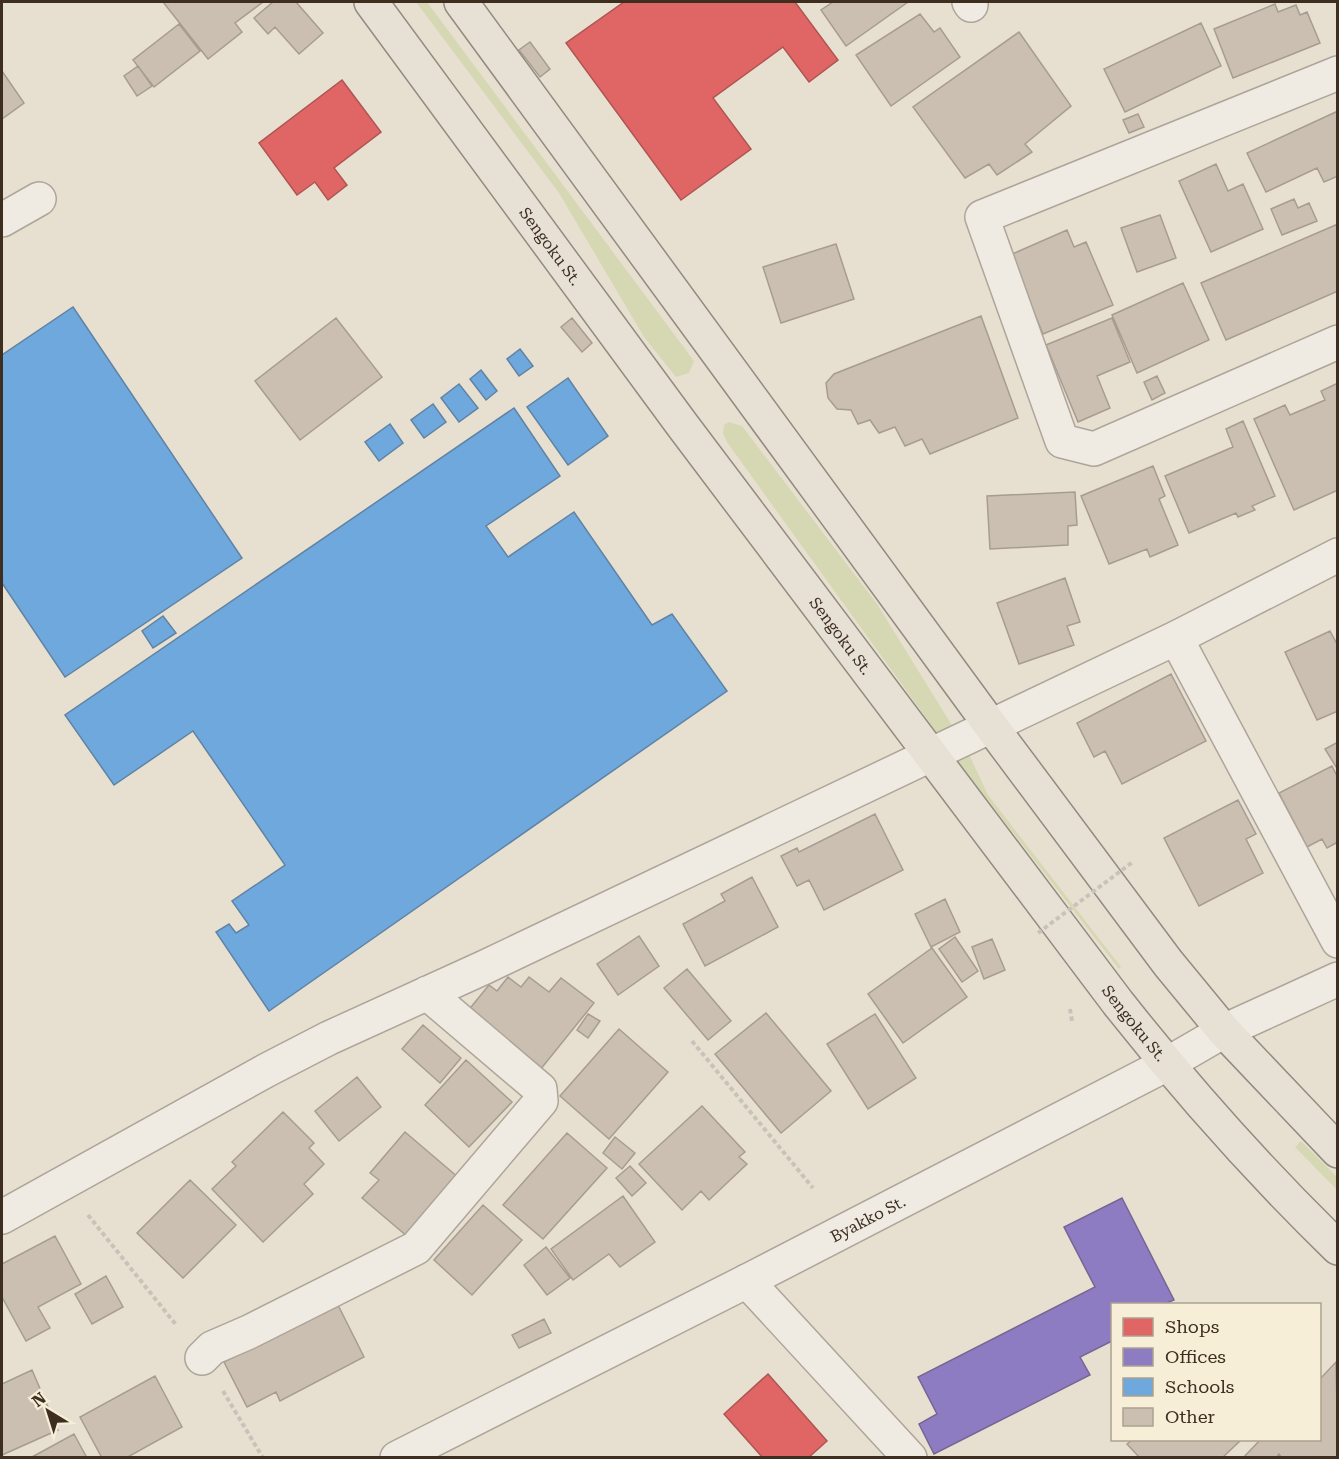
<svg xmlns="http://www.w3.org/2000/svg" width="1339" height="1459" font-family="'Roboto Serif',serif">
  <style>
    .green { fill: #d6d7b3 }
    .shops { fill: #e06666; stroke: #af5551; stroke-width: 1.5 }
    .offices { fill: #8e7cc3; stroke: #766592; stroke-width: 1.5 }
    .schools { fill: #6fa8dc; stroke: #6083a4; stroke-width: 1.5 }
    .building { fill: #cbbfb2; stroke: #a89c90; stroke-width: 1.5 }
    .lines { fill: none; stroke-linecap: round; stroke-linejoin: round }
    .minor-casing { stroke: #ada599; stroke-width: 36 }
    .tertiary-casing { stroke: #ada599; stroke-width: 36 }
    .primary-casing { stroke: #928b80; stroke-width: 36 }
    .path { stroke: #c8c2b9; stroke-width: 4; stroke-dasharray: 4.5 3; stroke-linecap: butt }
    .minor { stroke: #efebe3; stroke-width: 33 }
    .tertiary { stroke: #efebe3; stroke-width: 33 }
    .primary { stroke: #e6e1d4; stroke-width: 33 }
    .path-bridge { stroke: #c8c2b9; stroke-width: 4; stroke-dasharray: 4.5 3; stroke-linecap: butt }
    .labels { text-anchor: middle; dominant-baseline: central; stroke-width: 6; stroke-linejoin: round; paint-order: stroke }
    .street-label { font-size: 16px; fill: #3d2e20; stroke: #f7eed8 }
  </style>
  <rect width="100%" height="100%" fill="#e7e0d1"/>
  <!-- green -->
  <path class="green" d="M416 2H427L694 361 689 373 676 377 644 337 559 193Z
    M729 422 742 426 877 604 966 748 988 795 1121 967 1119 969 955 758 729 445 723 434 724 425Z
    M1301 1141 1337 1177V1190L1295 1147Z"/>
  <!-- shops -->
  <path class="shops" d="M624 2H795L838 60 809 82 783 47 713 98 751 149 681 200 566 43Z
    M342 80 381 132 334 168 347 185 328 200 315 182 297 195 259 143Z
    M768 1374 827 1441 808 1458H763L724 1414Z"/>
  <!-- offices -->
  <path class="offices" d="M1122 1198 1174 1300 1165 1304H1112V1341L1080 1357 1090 1375 934 1454 919 1424 937 1414 918 1377 1095 1287 1064 1227Z"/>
  <!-- schools -->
  <path class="schools" d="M73 307 242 558 65 677 2 583V355Z
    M520 349 533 366 519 376 507 359Z
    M481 370 497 391 486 400 470 379Z
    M568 378 608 436 568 465 527 407Z
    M459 384 478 408 459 422 441 398Z
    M433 404 446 422 424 438 411 420Z
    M514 408 560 476 486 526 508 557 574 512 652 625 672 614 727 691 269 1011 216 932 229 924 236 933 249 925 232 901 285 865 193 731 114 785 65 715Z
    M390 424 403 443 379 461 365 442Z
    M163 616 176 633 153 648 142 631Z"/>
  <!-- building -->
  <path class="building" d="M163 2H263L235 23 242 32 208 59Z
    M273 2H296L323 33 299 54 275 27 268 34 254 18Z
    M833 2H908L846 46 821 10Z
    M1275 4 1278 12 1296 5 1300 15 1307 12 1320 43 1233 78 1214 29Z
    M920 14 934 32 940 28 960 57 891 106 856 55Z
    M1201 23 1221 66 1125 112 1104 69Z
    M179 24 200 51 154 87 133 60Z
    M1019 32 1071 106 1025 144 1032 152 997 175 989 164 965 178 913 107Z
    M530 42 550 69 540 77 519 50Z
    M138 66 152 86 137 96 124 76Z
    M2 71 24 103 2 119Z
    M1338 111V176L1324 182 1317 168 1266 192 1247 153Z
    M1138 114 1144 127 1129 133 1123 120Z
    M1216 164 1228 191 1243 184 1263 229 1211 252 1179 181Z
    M1294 199 1298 208 1309 203 1317 221 1282 235 1271 209Z
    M1160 215 1176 258 1137 272 1121 228Z
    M1338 224V291L1226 340 1201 283Z
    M1067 230 1074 247 1086 242 1113 305 1043 334 1010 255Z
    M836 244 854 299 781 323 763 267Z
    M1183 283 1209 340 1137 373 1112 315Z
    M981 316 1018 418 930 454 922 439 905 446 895 427 879 433 870 420 858 424 851 410 837 409 828 398 826 383 834 374Z
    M336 318 382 377 300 440 255 381Z
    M572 318 592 343 582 352 561 327Z
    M1112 318 1130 362 1097 376 1110 408 1078 422 1046 345Z
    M1157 376 1165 393 1152 400 1144 382Z
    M1338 383V490L1294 510 1254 419 1285 405 1290 415 1325 400 1321 391Z
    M1243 421 1275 496 1252 506 1255 510 1238 517 1236 513 1189 533 1165 476 1233 447 1226 429Z
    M1153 466 1165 496 1159 499 1178 545 1150 557 1147 549 1109 564 1081 496Z
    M1075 492 1077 525 1068 526V545L990 549 987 496Z
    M1065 578 1080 622 1067 626 1074 645 1019 664 997 603Z
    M1330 631 1338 646V711L1317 720 1285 652Z
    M1171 674 1206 741 1122 784 1105 751 1094 757 1077 723Z
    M1338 742V770L1325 749Z
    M1332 766 1338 778V842L1327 848 1322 839 1307 847 1279 793Z
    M1238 800 1256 834 1246 839 1263 873 1199 906 1164 838Z
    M875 814 903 870 824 910 809 880 797 886 781 856 797 848 799 852Z
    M752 877 778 927 705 966 683 924 725 901 721 894Z
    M945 899 960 932 931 947 915 914Z
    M639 936 659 966 618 995 597 964Z
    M955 937 978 971 962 982 939 949Z
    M992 939 1005 970 984 979 972 947Z
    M932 948 967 997 903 1043 868 994Z
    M687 969 731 1021 708 1040 664 988Z
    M508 977 521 987 529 977 549 992 561 978 594 1003 540 1070 467 1012 489 985 497 991Z
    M766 1013 831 1091 781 1133 715 1054Z
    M588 1014 600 1021 588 1038 577 1030Z
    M875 1014 916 1078 868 1109 827 1044Z
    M423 1025 461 1058 440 1083 402 1049Z
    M619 1029 668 1072 609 1139 560 1096Z
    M466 1060 512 1102 469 1147 425 1105Z
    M357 1077 381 1107 339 1141 315 1111Z
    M702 1106 745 1152 739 1157 747 1164 709 1200 701 1191 682 1210 639 1164Z
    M283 1112 314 1143 309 1148 324 1164 304 1184 313 1194 263 1242 212 1189 236 1166 232 1162Z
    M405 1132 459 1178 408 1237 362 1198 379 1180 370 1173Z
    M567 1133 607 1168 543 1239 503 1205Z
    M615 1137 635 1153 622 1169 603 1153Z
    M630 1166 646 1183 632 1196 616 1178Z
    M190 1180 236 1225 183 1278 137 1233Z
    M623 1196 655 1242 620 1267 609 1254 573 1280 551 1249Z
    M483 1205 522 1240 472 1295 434 1260Z
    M55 1236 81 1284 38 1307 50 1328 26 1341 2 1297V1264Z
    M546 1247 570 1278 547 1295 524 1265Z
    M106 1276 123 1307 92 1324 75 1294Z
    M337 1303 364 1357 280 1401 276 1392 247 1407 224 1362Z
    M544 1319 551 1333 519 1348 512 1335Z
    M1336 1362 1338 1458H1282L1279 1454 1276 1458H1243L1260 1440H1320V1379Z
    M32 1370 58 1430 2 1455V1384Z
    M155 1376 182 1427 126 1458H102L80 1417Z
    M74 1434 87 1458H33L32 1457Z
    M1132 1440H1241L1222 1458H1140L1127 1444Z"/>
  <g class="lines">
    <!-- minor casing -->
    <g class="minor-casing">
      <path id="minor" d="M969 2 971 5
        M1338 73 982 217 1062 441 1094 449 1338 342
        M2 220 39 199
        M1176 638 1338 941
        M2 1217 267 1070 329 1038 485 967 1176 638 1338 555
        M747 1281 910 1458
        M202 1358 212 1348 249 1332 416 1248 541 1101 540 1089 427 993"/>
    </g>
    <!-- tertiary casing -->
    <g class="tertiary-casing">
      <g id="tertiary">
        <path id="s1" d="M397 1458 747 1281 1167 1064 1224 1031 1338 979"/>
      </g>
    </g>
    <!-- primary casing -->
    <g class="primary-casing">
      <g id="primary">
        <path id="s2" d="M371 2 683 426 1118 1003C1186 1089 1259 1171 1338 1248"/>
        <path d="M461 2 991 726 1168 963 1224 1031 1338 1151"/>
      </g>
    </g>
    <!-- path -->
    <path class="path" d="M1070 1009 1072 1021
      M692 1041 813 1188
      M88 1215 177 1326
      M223 1391 263 1458"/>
    <!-- minor -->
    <use href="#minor" class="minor"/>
    <!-- tertiary -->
    <use href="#tertiary" class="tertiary"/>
    <!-- primary -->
    <use href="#primary" class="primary"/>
    <!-- path-bridge -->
    <path class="path-bridge" d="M1038 933 1134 861"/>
  </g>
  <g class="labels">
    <!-- street labels -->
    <g class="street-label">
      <text stroke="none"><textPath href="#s2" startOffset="303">Sengoku St.</textPath></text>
      <text stroke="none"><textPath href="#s2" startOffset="789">Sengoku St.</textPath></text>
      <text stroke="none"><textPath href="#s2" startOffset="1275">Sengoku St.</textPath></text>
      <text stroke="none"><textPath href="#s1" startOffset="528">Byakko St.</textPath></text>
    </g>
  </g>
  <!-- border -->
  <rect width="1339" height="1459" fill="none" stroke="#3d2e20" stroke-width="6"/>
  <!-- legend -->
  <rect x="1111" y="1303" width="210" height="138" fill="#f7eed8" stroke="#ada18e" stroke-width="1.5"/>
  <rect x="1123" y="1318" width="30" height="18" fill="#e06666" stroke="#ada18e" stroke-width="1.5"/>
  <text x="1165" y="1333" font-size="18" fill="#3d2e20">Shops</text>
  <rect x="1123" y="1348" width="30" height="18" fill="#8e7cc3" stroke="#ada18e" stroke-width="1.5"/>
  <text x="1165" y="1363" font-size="18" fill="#3d2e20">Offices</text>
  <rect x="1123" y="1378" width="30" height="18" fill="#6fa8dc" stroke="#ada18e" stroke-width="1.5"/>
  <text x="1165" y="1393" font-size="18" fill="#3d2e20">Schools</text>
  <rect x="1123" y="1408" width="30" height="18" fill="#cbbfb2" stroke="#ada18e" stroke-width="1.5"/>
  <text x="1165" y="1423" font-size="18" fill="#3d2e20">Other</text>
  <!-- north arrow -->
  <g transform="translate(48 1411) rotate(322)" stroke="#f7eed8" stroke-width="4.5" paint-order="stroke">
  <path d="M0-4.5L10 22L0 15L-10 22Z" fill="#3d2e20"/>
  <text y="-9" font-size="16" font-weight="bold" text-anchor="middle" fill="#3d2e20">N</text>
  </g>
</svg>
